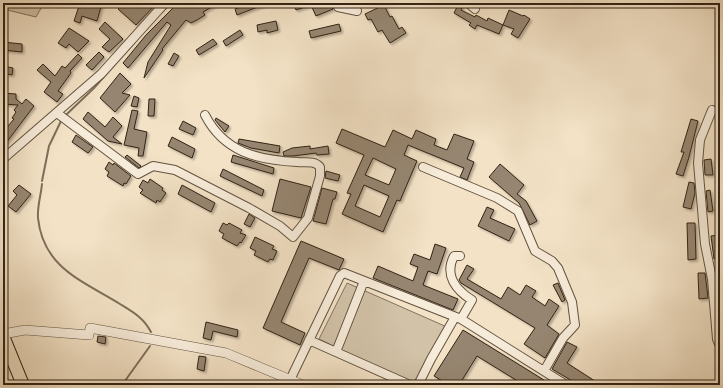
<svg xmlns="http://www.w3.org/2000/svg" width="723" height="388" font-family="'IM FELL French Canon',serif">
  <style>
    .green { fill: #d2c2a8; stroke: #82725e }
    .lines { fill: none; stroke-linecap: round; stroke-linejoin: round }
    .stream { stroke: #7e6f5a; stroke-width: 2 }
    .building { fill: #968671; stroke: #312314; fill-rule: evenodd; filter: url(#shadow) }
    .minor-casing { stroke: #625340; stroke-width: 10 }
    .tertiary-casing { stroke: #625340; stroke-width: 10 }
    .primary-casing { stroke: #312314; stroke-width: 14 }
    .minor { stroke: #f7ecda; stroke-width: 8 }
    .tertiary { stroke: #f7ecda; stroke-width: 9 }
    .primary { stroke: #f3e2c6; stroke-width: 12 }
  </style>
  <defs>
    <filter id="shadow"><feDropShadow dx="2" dy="2" stdDeviation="1" flood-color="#0004"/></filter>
  </defs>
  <rect width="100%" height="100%" fill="#f3e2c6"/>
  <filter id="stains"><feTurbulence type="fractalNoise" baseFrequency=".005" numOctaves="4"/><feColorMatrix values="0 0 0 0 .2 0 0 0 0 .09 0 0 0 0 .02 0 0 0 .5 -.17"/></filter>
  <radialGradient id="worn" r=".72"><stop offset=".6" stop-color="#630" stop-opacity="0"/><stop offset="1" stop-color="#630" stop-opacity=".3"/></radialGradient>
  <!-- green -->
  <path class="green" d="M3 3H44L36 17 3 9Z
    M347 283 447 327 413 384 319 339Z"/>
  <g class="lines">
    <!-- stream -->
    <path class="stream" d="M162 12 171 3
      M67 114 94 88 135 42
      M42 181 49 146 61 121
      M42 184C41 195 37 207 38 218 43 268 83 281 120 304 133 312 144 318 151 332
      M122 385 150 346"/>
  </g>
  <!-- building -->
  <path class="building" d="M80 3 94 7 95 3H102L97 21 82 16 80 23 74 21Z
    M124 3H157L136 25 118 9Z
    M186 3H219L203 12 205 15 197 20 191 23 186 20 162 49 163 50 144 78 148 62 171 25 167 22 128 68 123 63 146 35 175 6 177 8Z
    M253 3H268L237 15 235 9Z
    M293 3H331L333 9 316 16 311 5 296 10Z
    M459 3H463L461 10 475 17 476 15 487 21 488 18 503 25 499 34 477 25 475 29 469 25 471 23 454 13Z
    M384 5 390 17 392 16 399 29 402 27 406 33 390 43 382 30 378 32 371 19 368 20 365 14Z
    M509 10 523 16 524 15 530 19 518 38 511 34 514 29 503 25Z
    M276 21 278 30 267 33V30L258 32 257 25Z
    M105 22 123 39 109 52 102 47 110 39 99 29Z
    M339 24 341 31 311 38 309 31Z
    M69 28 89 41 78 52 69 44 66 48 58 43Z
    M240 30 243 35 226 46 223 41Z
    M213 39 217 44 199 55 196 50Z
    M3 42 22 44V52L3 50Z
    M99 52 104 57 92 70 86 65Z
    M174 53 179 56 173 66 168 64Z
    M78 54 82 58 70 71 71 73 58 91 63 94 57 102 44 92 51 82 37 70 43 64 55 76 62 66 65 68Z
    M3 66 13 68 12 75 3 73Z
    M120 73 131 84 122 93 130 95 115 112 100 98Z
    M3 93 16 94V99L22 104 26 99 34 106 3 147V132L14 119 12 118 16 112 14 110 18 105 3 104Z
    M134 96 139 98 137 107 131 106Z
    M149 99H155L154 116H148Z
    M132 110 138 111 134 129 147 132 143 156H138L139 148 124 145Z
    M88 112 105 127 113 117 122 126 113 137 122 144 108 141 83 119Z
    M216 118 229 126 225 132 215 120Z
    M691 119 698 121 689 157 683 176 676 174 684 152H681Z
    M183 121 196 128 193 135 179 129Z
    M342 129 385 147 393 130 412 139 416 130 436 139 434 145 447 150 454 134 474 141 467 159 474 162 467 180 460 177 464 168 408 145 404 155 417 161 400 201 397 200 383 232 342 214 351 194 347 193 364 155 336 143ZM373 158 396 169 389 185 365 175ZM364 185 389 196 380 217 355 206Z
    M76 135 93 147 88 153 72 142Z
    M172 137 195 149 192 158 168 146Z
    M239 139 280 146 279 153 251 148 238 143Z
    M310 146V149L328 146 329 154 317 155 316 153 293 156H284L283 152 292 148Z
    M127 155 141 166 139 168 125 157Z
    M233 155 274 168 273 174 231 162Z
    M711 159 713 175H705L704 160Z
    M109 162 113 165 114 163 131 176 126 184 124 183 123 186 107 176 109 172 105 169Z
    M500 164 524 185 517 194 526 201 537 221 530 225 519 203 489 177Z
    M223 169 264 190 262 196 220 176Z
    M326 171 340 175 338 181 325 178Z
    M150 179 163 188 162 190 166 193 160 202 157 200 156 203 140 193 143 190 139 187 143 180 148 183Z
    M280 179 311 187 301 218 272 211Z
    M689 182 694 183 695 193 691 209 683 207Z
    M19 185 31 194 16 212 8 206 17 195 13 191Z
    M182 185 215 203 211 212 178 194Z
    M322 188 337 192 335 199H333L326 224 313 221Z
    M710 190 713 211 708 212 706 191Z
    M487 207 494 210 490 218 515 229 509 241 478 226Z
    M249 214 255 218 250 227 244 224Z
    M223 223 227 225 229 223 242 230 240 233 246 235 241 243 240 242 237 246 222 238 224 234 219 231Z
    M687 223H695L696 259 688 260Z
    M718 235 720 258 714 259 711 236Z
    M255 237 274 246 272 249 277 251 273 260 270 259 268 262 254 255 256 251 250 248Z
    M301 241 344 259 339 270 309 258 281 322 305 333 300 345 263 328Z
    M435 244 446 248 437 274 428 271 423 285 458 299 453 310 373 278 378 266 413 281 418 267 410 264 414 254 430 260Z
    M467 265 474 269 467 279 501 299 508 287 520 295 526 285 536 291 532 297 545 306 549 299 559 306 547 325 559 334 545 358 524 344 535 328 461 283 459 280Z
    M698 273H705L708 298 699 299Z
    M558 283 565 300 562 302 553 285Z
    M206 322 238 330 237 337 213 331 211 340 203 338Z
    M463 330 552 385H524L477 356 459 385H449L434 376Z
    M98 336 106 337 105 344 97 342Z
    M567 342 577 347 567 363 601 385H579L552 369Z
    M199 356 206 357 204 371 197 369Z"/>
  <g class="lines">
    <!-- minor casing -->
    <g class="minor-casing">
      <path id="minor" d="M336 3 338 7 357 11
        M468 3 475 9
        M712 110 700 140 698 163 705 244 712 279 717 339 720 346
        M57 113 138 174 153 166 175 170 249 208 280 226 293 237 308 218 320 176V167C314 160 305 163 297 162 257 160 224 152 205 115
        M3 159 101 74 165 3
        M423 167 497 198 518 211 535 251 552 261 558 268 572 302 575 325 563 338 544 371
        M460 256H454C444 275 456 290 472 300L461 319
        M309 340 410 385
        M336 352 364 281
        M290 380 340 276 344 273 461 319 566 385
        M418 385 431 359 455 317"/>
    </g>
    <!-- tertiary casing -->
    <g class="tertiary-casing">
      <path id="tertiary" d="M3 334 25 330 89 335 90 328 226 353 303 385"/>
    </g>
    <!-- primary casing -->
    <g class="primary-casing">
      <path id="primary" d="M3 336 23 385"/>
    </g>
    <!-- minor -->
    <use href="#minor" class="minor"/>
    <!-- tertiary -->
    <use href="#tertiary" class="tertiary"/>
    <!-- primary -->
    <use href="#primary" class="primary"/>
  </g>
  <!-- margin -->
  <rect width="723" height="388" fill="none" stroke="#f3e2c6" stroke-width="16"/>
  <rect x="4" y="4" width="715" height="380" fill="none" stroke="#312314" stroke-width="2"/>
  <rect x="8" y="8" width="707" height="372" fill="none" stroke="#312314"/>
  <rect width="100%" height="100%" filter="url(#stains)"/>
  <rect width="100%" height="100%" fill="url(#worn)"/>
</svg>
